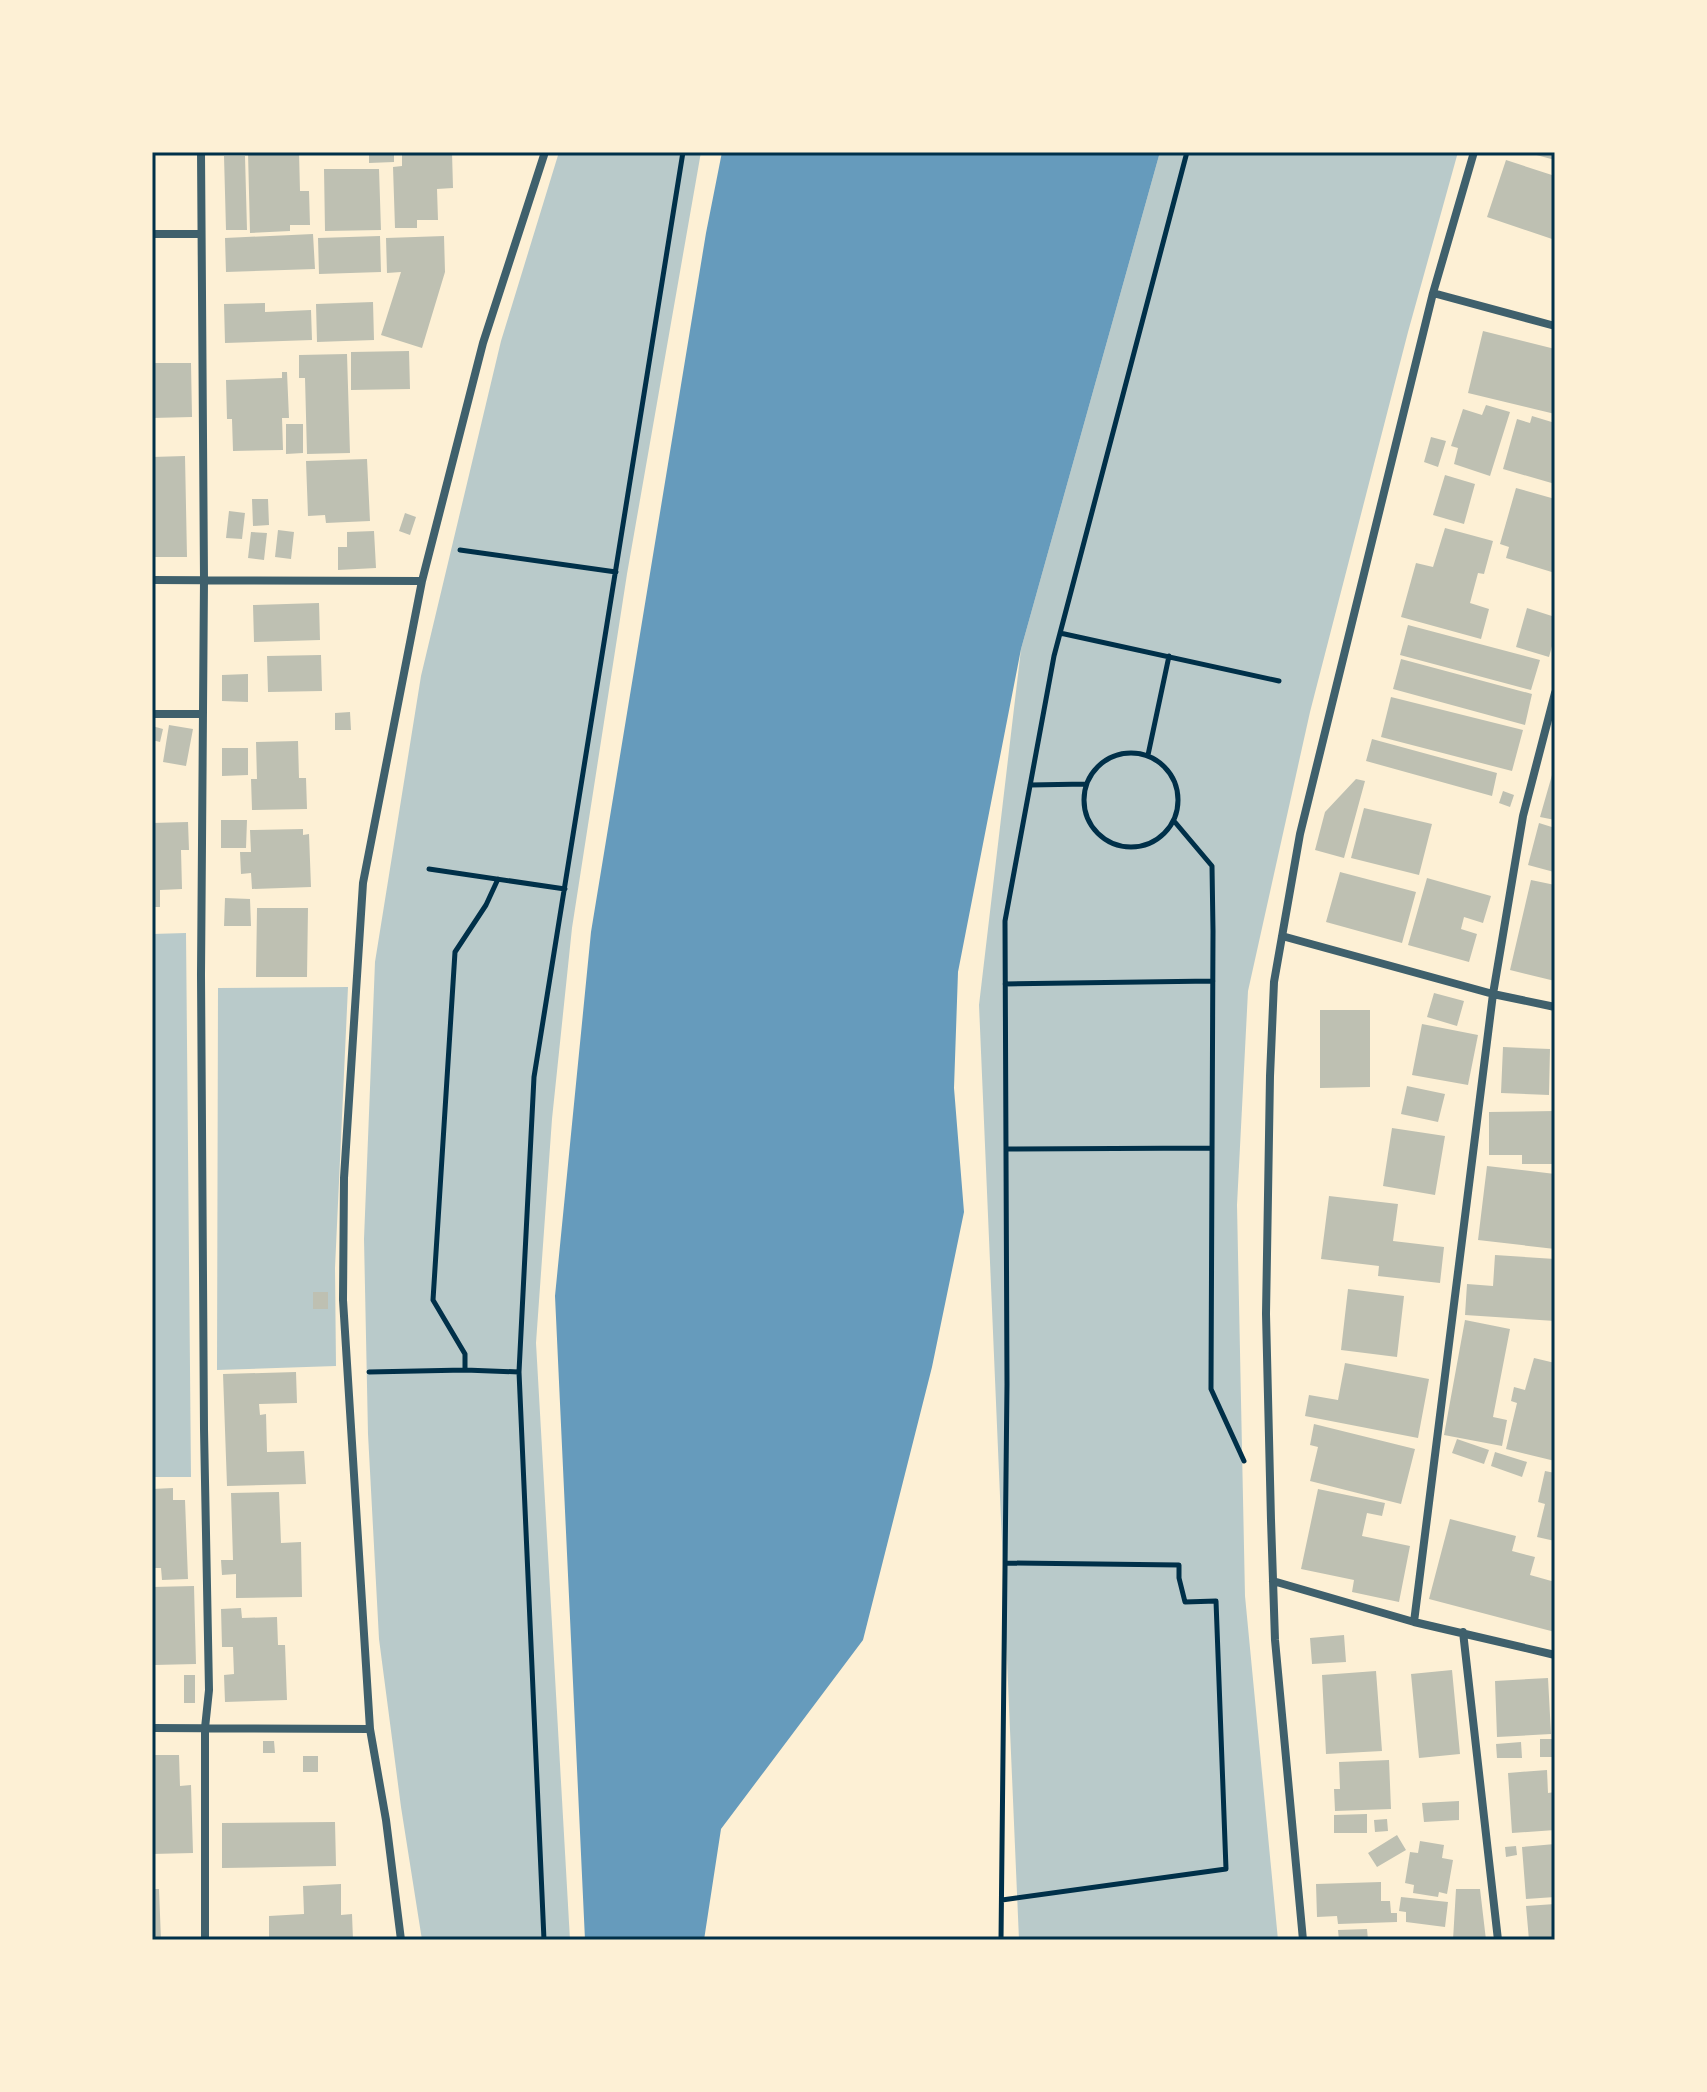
<svg xmlns="http://www.w3.org/2000/svg" width="1707" height="2092" font-family="Inter,sans-serif">
  <style>
    .green { fill: #b9caca }
    .water { fill: #669bbc }
    .building { fill: #bec0b2 }
    .lines { fill: none; stroke-linecap: round; stroke-linejoin: round }
    .path { stroke: #003049; stroke-width: 5 }
    .minor { stroke: #3f606c; stroke-width: 8 }
    .neatline { fill: none; stroke: #003049; stroke-width: 3 }
  </style>
  <rect width="100%" height="100%" fill="#fdf0d5"/>
  <!-- green -->
  <path class="green" d="M559 152H701L627 574 572 928 552 1119 536 1343 570 1940H422L401 1807 379 1639 368 1434 364 1239 375 962 421 676 501 341Z
    M1160 152H1458L1408 332 1310 712 1248 991 1237 1205 1245 1596 1278 1940H1019L979 1005 1021 649Z
    M186 933 191 1477H152V934Z
    M348 987 335 1268 336 1366 217 1370 218 988Z"/>
  <!-- water -->
  <path class="water" d="M722 152H1160L1021 649 958 972 954 1088 964 1212 932 1367 863 1640 721 1829 704 1940H585L555 1296 591 932 706 233Z"/>
  <!-- building -->
  <path class="building" d="M248 152H299L300 191H309L310 225H290V231L250 233Z
    M369 152H394V162L369 163Z
    M452 152 453 188 437 189 438 220H417V228H395L393 167 402 166V153Z
    M1530 152H1555V160L1529 153Z
    M224 156H245L247 230H226Z
    M1506 160 1555 176V240L1487 217Z
    M324 169H379L381 230 325 231Z
    M313 234 315 269 226 272 225 238Z
    M380 236 381 272 319 274 318 238Z
    M444 236 445 272 422 348 381 335 401 272 387 273 386 238Z
    M373 302 374 340 317 342 316 304Z
    M265 303V312L311 310 312 340 225 343 224 304Z
    M1483 331 1555 349V414L1468 393Z
    M409 351 410 389 351 390V352Z
    M347 354 350 453 307 454 305 378H299V355Z
    M152 363H191L192 417 152 418Z
    M282 372H287L289 418H282L283 450 233 451 232 419H227L226 380 282 378Z
    M1486 405 1510 412 1490 476 1454 464 1458 448 1451 446 1463 409 1482 415Z
    M1532 416 1555 423V484L1503 469 1517 419 1530 423Z
    M286 424H303V453L286 454Z
    M1431 437 1446 441 1438 467 1424 462Z
    M185 456 187 557H152V457Z
    M367 459 370 521 326 523 325 515 308 516 306 461Z
    M1445 475 1475 484 1464 524 1433 515Z
    M1516 488 1555 499V573L1506 558 1509 547 1500 544Z
    M252 499H268L269 525 253 526Z
    M229 511 245 513 242 539 226 538Z
    M405 513 416 517 410 535 399 531Z
    M1445 528 1493 541 1484 574 1478 573 1470 603 1489 609 1481 639 1401 617 1416 563 1433 567Z
    M278 530 294 532 291 559 275 557Z
    M374 531 376 568 338 570V547H347V532Z
    M251 532 267 533 264 560 248 558Z
    M319 603 320 640 254 642 253 605Z
    M1527 608 1555 617V635L1549 657 1516 647Z
    M1408 625 1540 660 1531 690 1400 655Z
    M321 655 322 691 268 692 267 656Z
    M1401 659 1532 694 1525 725 1393 689Z
    M248 674V702L222 701V675Z
    M1391 697 1523 730 1512 771 1381 737Z
    M350 712 351 730H335V713Z
    M169 725 193 729 186 766 163 762Z
    M152 726 163 729 160 742 152 740Z
    M1372 739 1497 773 1492 796 1366 761Z
    M298 741 299 778H306L307 809 252 810 251 779H257L256 742Z
    M222 748H248V775L222 776Z
    M1552 775 1555 776V820L1540 817Z
    M1356 779 1365 781 1344 858 1315 850 1325 812Z
    M1503 791 1514 795 1510 807 1499 803Z
    M1364 808 1432 824 1419 875 1351 858Z
    M221 820H247L246 848H221Z
    M188 822 189 850H181L182 889 160 890V907H152V823Z
    M1539 823 1555 828 1554 872 1528 865Z
    M303 829V835L309 834 311 887 252 889 251 873 241 874 240 852H251L250 830Z
    M1340 872 1416 892 1402 943 1326 922Z
    M1427 878 1491 896 1483 923 1464 917 1461 929 1477 934 1469 962 1408 945Z
    M1531 880 1555 885V981L1510 970Z
    M225 898 250 899 251 926H224Z
    M257 908H308L307 977H256Z
    M1434 993 1464 1001 1457 1026 1427 1017Z
    M1320 1010H1370V1087L1320 1088Z
    M1422 1024 1478 1035 1468 1085 1412 1075Z
    M1503 1047 1550 1049 1549 1095 1501 1093Z
    M1407 1086 1445 1094 1438 1122 1401 1114Z
    M1555 1111V1164H1522V1155H1489V1112Z
    M1392 1128 1445 1136 1435 1195 1383 1186Z
    M1487 1166 1555 1174V1249L1478 1240Z
    M1329 1196 1398 1204 1393 1241 1444 1247 1440 1283 1378 1276 1379 1266 1321 1259Z
    M1495 1255 1555 1259V1321L1465 1315 1467 1284 1493 1286Z
    M1348 1289 1404 1296 1397 1357 1341 1350Z
    M313 1292H328V1309H313Z
    M1465 1320 1510 1329 1493 1417 1507 1420 1502 1446 1444 1435Z
    M1534 1358 1555 1363V1461L1506 1449 1517 1403 1511 1401 1514 1387 1525 1390Z
    M1345 1363 1429 1379 1418 1438 1305 1416 1309 1395 1338 1400Z
    M296 1372 297 1403 259 1404 260 1415 266 1414 267 1452 304 1451 306 1484 227 1486 223 1374Z
    M1314 1424 1415 1449 1401 1504 1310 1481 1318 1447 1310 1445Z
    M1457 1439 1489 1450 1484 1464 1452 1453Z
    M1495 1452 1527 1462 1522 1477 1491 1466Z
    M1545 1471 1555 1473V1541L1537 1537 1545 1504 1538 1502Z
    M173 1488V1500H185L188 1579 162 1580 161 1568H152V1489Z
    M1318 1489 1385 1503 1382 1516 1367 1513 1362 1536 1410 1546 1399 1602 1352 1592 1354 1580 1301 1569Z
    M279 1492 281 1543 301 1542 302 1597 236 1598V1574L222 1575 221 1560H233L231 1493Z
    M1450 1519 1516 1536 1512 1551 1535 1557 1530 1575 1555 1582V1632L1429 1599Z
    M194 1586 196 1664 154 1665 152 1587Z
    M241 1608 242 1618 277 1617 278 1645H285L287 1700 225 1702 224 1675 234 1674 233 1647H222L221 1609Z
    M1344 1635 1346 1662 1312 1664 1310 1638Z
    M1452 1670 1460 1754 1419 1758 1411 1674Z
    M1376 1671 1382 1751 1326 1754 1322 1675Z
    M184 1675H195V1703H184Z
    M1548 1678 1551 1734 1497 1737 1495 1681Z
    M1540 1739H1555V1757H1540Z
    M263 1741H274L275 1753H263Z
    M1521 1742 1522 1758H1497L1496 1744Z
    M152 1755H179L180 1786 191 1785 193 1853 152 1854Z
    M303 1756H318V1772H303Z
    M1389 1760 1391 1809 1335 1811 1334 1789H1340L1339 1762Z
    M1547 1770 1548 1793 1555 1792V1830L1512 1833 1508 1773Z
    M1459 1801V1820L1424 1822 1422 1803Z
    M1367 1814V1833H1334V1815Z
    M1387 1819 1388 1831 1375 1832 1374 1820Z
    M335 1822 336 1866 222 1868V1823Z
    M1397 1835 1406 1850 1377 1867 1368 1853Z
    M1420 1841 1444 1845 1442 1858 1453 1860 1447 1894 1439 1892 1438 1897 1413 1893 1414 1885 1405 1883 1410 1852 1418 1853Z
    M1555 1844V1897L1526 1899 1522 1847Z
    M1516 1846 1517 1855 1506 1857 1505 1847Z
    M1381 1882V1901H1390L1391 1913H1397V1922L1338 1924 1337 1916 1317 1917 1316 1884Z
    M341 1884V1915L352 1914 353 1940H269V1916L304 1914 303 1886Z
    M152 1889H159L161 1940H152Z
    M1456 1889H1480L1486 1940H1453Z
    M1401 1897 1448 1902 1445 1927 1406 1922V1912L1399 1911Z
    M1555 1904V1940H1529L1526 1906Z
    M1367 1929 1368 1940H1339L1338 1930Z"/>
  <g class="lines">
    <!-- path -->
    <path class="path" d="M460 550 616 572
      M1060 633 1279 681
      M1084 800a47 47 0 1 1 94 0a47 47 0 1 1-94 0Z
      M1148 755 1169 656
      M1030 785 1086 784
      M1174 821 1212 866 1213 931 1211 1389 1244 1461
      M429 869 565 889
      M1005 984 1213 981
      M1006 1149 1212 1148
      M465 1370V1354L433 1300 455 952 486 905 498 879
      M369 1372 465 1370 519 1372
      M1002 1900 1226 1869 1216 1601 1185 1602 1179 1578V1565L1006 1563
      M544 1940 519 1372 534 1077 683 152
      M1001 1940 1007 1384 1005 921 1054 656 1187 152"/>
    <!-- minor -->
    <path class="minor" d="M201 152 204 579 201 975 204 1429 209 1690 205 1728V1940
      M152 234H201
      M1433 293 1555 326
      M152 580 422 581
      M152 714H202
      M1282 936 1493 994 1555 1007
      M1273 1581 1414 1622 1555 1655
      M1414 1622 1493 994 1523 816 1555 693
      M1463 1632 1498 1940
      M152 1728 370 1729
      M401 1940 386 1820 370 1729 343 1300 344 1178 363 883 422 581 483 343 545 152
      M1303 1940 1275 1640 1271 1520 1266 1314 1270 1076 1274 982 1300 834 1433 293 1474 152"/>
  </g>
  <!-- border -->
  <rect width="1707" height="2092" fill="none" stroke="#fdf0d5" stroke-width="308"/>
  <rect x="154" y="154" width="1399" height="1784" class="neatline"/>
</svg>
